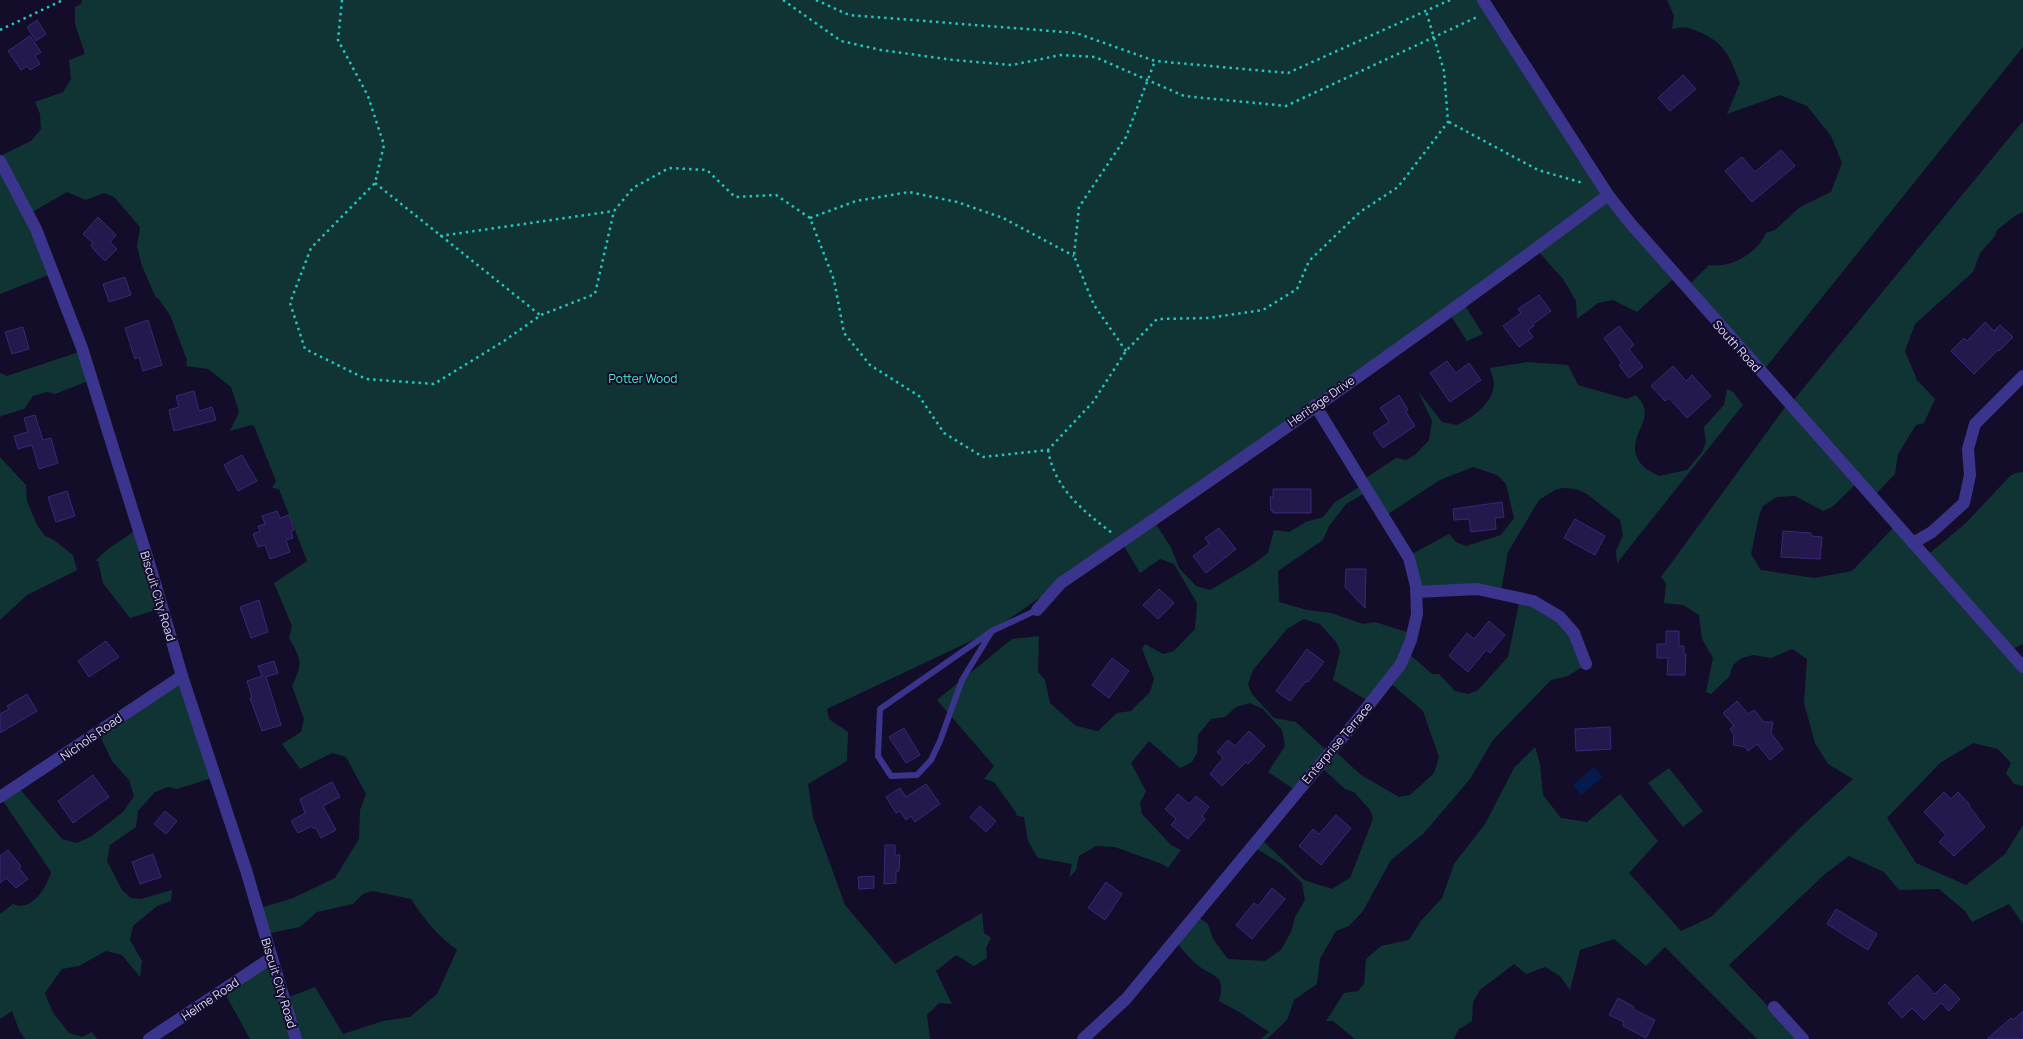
<svg xmlns="http://www.w3.org/2000/svg" width="2023" height="1039" font-family="Manrope,sans-serif">
  <style>
    .green { fill: #103434; fill-rule: evenodd }
    .water { fill: #051b4b }
    .building { fill: #25184c; stroke: #3b277a }
    .lines { fill: none; stroke-linecap: round; stroke-linejoin: round }
    .path { stroke: #23c6c3; stroke-width: 2.5; stroke-dasharray: 2.5 4; stroke-linecap: butt }
    .service { stroke: #3b348d; stroke-width: 6 }
    .minor { stroke: #3b348d; stroke-width: 12 }
    .tertiary { stroke: #3b348d; stroke-width: 12 }
    .labels { text-anchor: middle; dominant-baseline: central; stroke-width: 4; stroke-linejoin: round; paint-order: stroke }
    .street-label { font-size: 12px; fill: #dcd6ff; stroke: #130d29 }
    .park-label { font-size: 12px; fill: #55eccd; stroke: #130d29 }
  </style>
  <rect width="100%" height="100%" fill="#130d29"/>
  <!-- green -->
  <path class="green" d="M82 0H1483L1673 279 1637 312 1613 300 1598 303 1577 319 1576 301 1563 279 1537 250 1462 301 1483 334 1467 341 1449 313 1153 520 1171 547 1179 568 1196 586 1210 590 1249 567 1268 553 1274 530 1289 532 1306 522 1323 517 1335 502 1361 486V481L1396 458 1406 460 1415 455 1429 440 1432 421 1418 391 1442 422 1457 425C1472 418 1493 403 1494 384 1494 379 1491 373 1490 368L1527 362 1568 365 1578 385 1627 399 1636 395C1638 398 1642 401 1643 405 1652 425 1622 441 1642 465 1646 470 1654 473 1659 476L1687 470 1702 452 1706 442 1704 427 1724 405 1727 389 1733 392 1743 405 1617 563 1616 551 1623 535 1620 520 1587 494 1576 489 1562 488 1555 490 1539 500 1508 552 1501 591H1420L1408 556 1449 534 1456 542 1466 546 1501 535 1514 518 1506 484 1497 475 1473 467 1440 480 1385 516 1365 493 1346 504 1329 526 1323 540 1278 571 1279 602 1307 610 1331 613 1363 624 1375 622 1410 633 1407 652 1432 674H1439L1455 691 1468 694 1478 690 1508 657 1520 598 1559 617 1587 664 1568 676 1551 680 1493 740 1470 779 1424 833 1391 860 1363 911 1349 926 1336 931 1320 959 1317 984 1294 1000 1287 1020 1267 1039H1261L1269 1032 1241 1013 1219 1001C1227 973 1212 978 1195 963 1187 956 1181 947 1174 940L1195 915 1208 924 1213 939 1228 959 1265 961 1281 950 1291 932 1295 917 1305 900 1302 883 1283 865 1252 846 1259 837 1304 880 1332 889 1350 878 1373 819 1370 810 1354 792 1345 789 1320 766 1295 790 1268 772 1285 746 1282 730 1263 709 1250 703 1236 707 1225 717 1211 719 1198 735 1197 753 1192 762 1180 768 1149 741 1131 763 1146 791 1140 803 1142 814 1171 845 1181 850 1168 868 1162 864 1115 847 1096 846 1079 856 1076 870 1069 878 1072 864 1038 858 1028 841 1024 817 1017 816 1015 811 994 782 984 779 994 766 937 700 1012 639 1039 636 1038 672 1045 680 1050 703 1076 726 1098 731 1117 713 1131 711 1150 692 1154 679 1142 649 1145 644 1163 654 1174 651 1195 629 1197 603 1174 564 1160 559 1140 573 1121 541 992 631 827 709 829 719 848 732 847 761 808 784 813 817 845 905 895 964 982 913 984 933 991 938 986 948 987 958 974 966 956 955 936 971 952 1004 939 1003 927 1015 930 1039H250L223 990 268 959 287 998 315 987 343 1034 383 1021 410 1017 437 994 457 950C438 936 424 919 411 899L372 891 363 894 353 904 317 912 300 927 270 933 257 909 293 898 335 878 359 839 360 810 366 794 346 757 332 753 300 769 282 744 301 732 304 719 292 686C303 662 302 661 289 638L292 626 274 583 307 561 279 489 272 488 276 481 254 426 251 425 230 431 239 412 231 387 208 369 186 366 187 360 170 315 158 298H156L142 266 137 246 140 227 114 197 104 193 86 200 67 192 29 214 51 274 0 294V156L31 141 41 129 40 114 35 102 63 92 71 79 69 60 85 54 75 24V7L81 4ZM1304 619 1320 624 1336 642 1340 651 1333 680 1368 701 1388 681 1423 711 1439 757 1434 773 1410 795 1399 797 1361 775 1334 750H1326L1296 722 1274 718 1252 694 1248 684 1253 670 1287 629Z
    M1667 0H2023V47L1763 371 1686 288 1709 265C1732 268 1756 254 1766 233L1775 230 1800 207 1831 192 1842 163 1831 136 1807 106 1780 95 1727 114 1740 83C1730 58 1726 43 1699 32 1687 27 1685 26 1672 29L1674 16Z
    M2023 121V212L2016 215 1997 230 1995 236 1980 253 1973 272 1915 324 1905 351 1917 380 1935 399 1924 423 1916 425 1898 454 1895 474 1872 498 1857 483 1832 507 1823 511 1795 496 1777 497 1763 506 1759 516 1751 554 1761 570 1814 578 1852 571 1893 528 1924 558 1966 523 2010 476 2015 473 2023 472V644L2007 651 2023 670V786L2014 784 2006 773 2011 763 1998 749 1973 743 1940 763 1887 818 1916 863 1966 885 2005 854 2023 825V924L2009 904 1972 922 1965 911 1939 889 1899 890 1884 872 1849 856 1825 874 1729 965 1799 1039H1757L1665 947 1646 966 1614 939 1580 950 1570 990 1560 976 1545 967 1526 974 1514 964 1480 990 1473 1002 1472 1021 1458 1030 1454 1039H1355L1333 1021H1326L1344 993 1358 991 1364 984 1366 959 1381 946 1409 940 1420 922 1442 898 1454 864 1485 824 1514 768 1535 747 1540 764 1543 795 1561 818 1587 822 1620 794 1658 841 1629 873 1681 931 1711 917 1801 827 1853 779 1828 764 1815 743 1804 703 1807 659 1792 649 1771 658 1753 655 1742 658 1733 665 1729 677 1711 694 1706 692 1713 658 1702 639 1699 615 1683 605 1664 603 1666 584 1661 577 1786 406 1792 402Z
    M79 352 88 381 55 394 47 392 33 396 24 409 1 416 0 418V373L7 376Z
    M0 457 26 485 27 501 37 525 45 536 54 540 73 555 77 570 27 595 0 620Z
    M136 530 159 609 130 618 103 583 98 561H95L108 549Z
    M176 678 212 778 177 789 168 787 155 792 138 811 136 827 110 845 107 861 122 890 131 898 141 899 172 890 171 901 157 906 133 926 130 940 142 961 140 977 122 955 106 951 79 966 62 969 45 993 52 1011 69 1033 82 1037 92 1032 97 1039H25L19 1030 12 1011 0 1019V914L13 904C16 905 19 906 21 906 36 905 48 884 51 872L1 798 19 788 62 839 77 843 92 836 123 812 134 796 129 780 112 761 98 732Z
    M1669 768 1703 811 1683 827 1648 783Z"/>
  <!-- water -->
  <path class="water" d="M1594 767 1603 777 1581 795 1573 785Z"/>
  <!-- building -->
  <path class="building" d="M37 20 46 34 36 41 27 27Z
    M30 36 41 52 35 56 40 64 30 70 27 66 21 70 8 51Z
    M1683 75 1696 89 1670 111 1658 98Z
    M1781 150 1795 166 1752 202 1725 171 1742 157 1755 172Z
    M98 217 116 235 110 242 117 249 105 261 95 251 91 245 93 243 83 234Z
    M125 277 131 295 109 302 103 284Z
    M1539 295 1551 311 1533 324 1534 326 1528 330 1533 337 1519 347 1503 326 1521 313 1518 309Z
    M148 320 162 365 143 371 139 357 135 359 125 328Z
    M1985 322 1994 331 2000 325 2013 337 1999 351 1998 350 1974 374 1951 351 1964 338 1967 341Z
    M1619 326 1634 345 1629 349 1643 367 1629 378 1619 365 1622 363 1604 338Z
    M23 327 29 349 12 354 5 332Z
    M1447 361 1456 373 1469 363 1481 380 1450 402 1430 373Z
    M1673 366 1686 381 1692 375 1711 396 1687 418 1669 398 1665 401 1651 386Z
    M194 391 199 411 212 407 216 420 174 431 169 410 179 407 176 396Z
    M1399 395 1408 410 1406 412 1415 426 1383 448 1373 433 1389 422 1380 408Z
    M35 415 43 440 51 438 58 463 39 469 32 445 18 449 14 436 28 432 24 418Z
    M242 455 257 481 238 491 224 465Z
    M1273 489H1311V513H1273V510L1271 511 1270 497H1273Z
    M67 491 75 516 56 522 48 497Z
    M1502 502 1504 517 1495 518 1496 529 1471 532 1469 519 1454 520 1453 509Z
    M277 511 280 518 289 515 294 530 291 531 293 538 286 540 290 552 270 559 265 545 258 547 253 534 260 531 258 526 265 524 262 516Z
    M1575 519 1605 536 1595 555 1564 538Z
    M1219 528 1236 549 1206 573 1193 556 1209 544 1205 538Z
    M1783 531 1811 533V536L1822 537 1820 559 1781 557Z
    M1346 569H1366L1365 608 1345 587Z
    M1159 589 1174 603 1158 619 1143 605Z
    M259 600 268 632 251 638 240 607Z
    M1489 621 1505 635 1490 653 1486 650 1468 672 1449 656 1467 633 1474 639Z
    M1666 631H1679V646H1684V654H1686L1685 675H1667L1668 658H1657V644H1666Z
    M106 641 119 657 89 677 78 661Z
    M1307 649 1324 662 1308 682 1306 681 1290 701 1276 691Z
    M1112 658 1129 671 1109 698 1092 685Z
    M274 661 278 673 266 677 281 725 262 731 250 698 252 697 247 681 262 676 258 666Z
    M27 694 37 711 0 733V714L9 709 7 706Z
    M1737 701 1748 714 1754 710 1764 722H1773L1771 733 1783 749 1770 760 1757 744 1748 751 1745 747 1733 745 1734 735 1730 729 1734 726 1723 713Z
    M1610 727 1611 749 1576 751 1575 729Z
    M904 728 920 755 906 763 889 737Z
    M1249 731 1265 746 1248 764 1246 762 1222 786 1210 774 1223 758 1217 752 1228 740 1235 746Z
    M93 775 109 797 73 823 58 801Z
    M332 782 340 797 323 806 336 830 321 838 316 828 314 829 312 826 298 833 291 821 305 813 300 799Z
    M926 784 940 804 915 822 911 816 906 820 900 811 896 813 886 797 900 788 906 797Z
    M1944 792 1951 799 1958 792 1970 805 1969 806 1985 827 1954 856 1939 842 1946 835 1924 812Z
    M1178 794 1189 804 1196 796 1209 807 1202 816 1205 819 1188 839 1171 825 1176 819 1165 809Z
    M980 806 996 821 986 832 970 817Z
    M165 811 177 821 166 834 154 824Z
    M1336 815 1351 828 1321 865 1299 846 1313 829 1319 834Z
    M885 845H895V855H900L899 871H896V883L884 884Z
    M8 850 21 866 19 868 28 879 16 888 6 878 0 883V856Z
    M153 854 161 877 140 884 132 862Z
    M874 876V888L859 889 858 877Z
    M1106 882 1122 894 1105 920 1088 908Z
    M1272 888 1285 899 1252 939 1236 925 1254 903 1258 906Z
    M1836 909 1877 934 1868 950 1827 924Z
    M1917 975 1935 994 1945 984 1960 999 1949 1011 1941 1003 1924 1020 1912 1008 1902 1018 1888 1003Z
    M1618 998 1634 1007 1633 1009 1655 1020 1646 1038 1623 1026 1624 1022 1609 1015Z
    M2023 1011V1039H1987L2011 1018 2013 1020Z"/>
  <g class="lines">
    <!-- path -->
    <path class="path" d="M342 0 338 40 368 96 384 145 375 183 311 248 290 303 305 349 366 379 434 384 504 341 541 315 595 294 614 211 633 188 669 168 707 170 735 197 776 195 810 218 834 280 844 333 870 365 919 396 944 433 983 457 1048 450 1093 402 1126 351 1157 319 1208 318 1263 310 1297 289 1309 261 1360 212 1398 187 1448 122 1444 71 1426 11
      M783 0 841 41 881 50 953 60 1012 65 1061 55 1095 57 1184 96 1286 106 1477 17
      M816 0 849 15 1076 33 1155 61 1288 73 1450 0
      M0 30 63 0
      M1449 122 1538 170 1583 183
      M375 183 540 315
      M810 218 856 201 909 192 957 202 1003 218 1074 256
      M440 236 614 211
      M1126 351 1094 305 1074 256 1079 207 1126 137 1155 61
      M1048 450C1055 489 1082 510 1112 533"/>
    <!-- service -->
    <path class="service" d="M992 631 962 680 940 741 931 760 917 775 891 776 878 756 880 709 992 631 1037 610"/>
    <!-- minor -->
    <path class="minor" d="M0 161 36 229 82 348 153 576 182 676 246 870 296 1039
      M1913 543 1932 532 1964 503 1970 475 1968 449 1975 424 2023 376
      M1416 592 1477 589 1533 601 1560 617 1574 633 1586 664
      M1037 610 1061 583C1246 457 1429 329 1608 195
      M0 797 182 676
      M1774 1007 1803 1039
      M149 1039 271 958
      M1083 1039 1126 999 1357 720 1401 664 1411 640 1417 614 1416 586 1409 558 1315 405"/>
    <!-- tertiary -->
    <path class="tertiary" d="M1483 0 1608 195 1631 224 2023 667"/>
  </g>
  <g class="labels">
    <!-- street labels -->
    <g class="street-label">
      <text transform="translate(1737 346) rotate(48)">South Road</text>
      <text transform="translate(1321 401) rotate(-35)">Heritage Drive</text>
      <text transform="translate(158 596) rotate(73)">Biscuit City Road</text>
      <text transform="translate(91 737) rotate(-35)">Nichols Road</text>
      <text transform="translate(1337 743) rotate(-50)">Enterprise Terrace</text>
      <text transform="translate(279 983) rotate(73)">Biscuit City Road</text>
      <text transform="translate(210 999) rotate(-34)">Helme Road</text>
    </g>
    <!-- park labels -->
    <g class="park-label">
      <text x="643" y="378">Potter Wood</text>
    </g>
  </g>
</svg>
